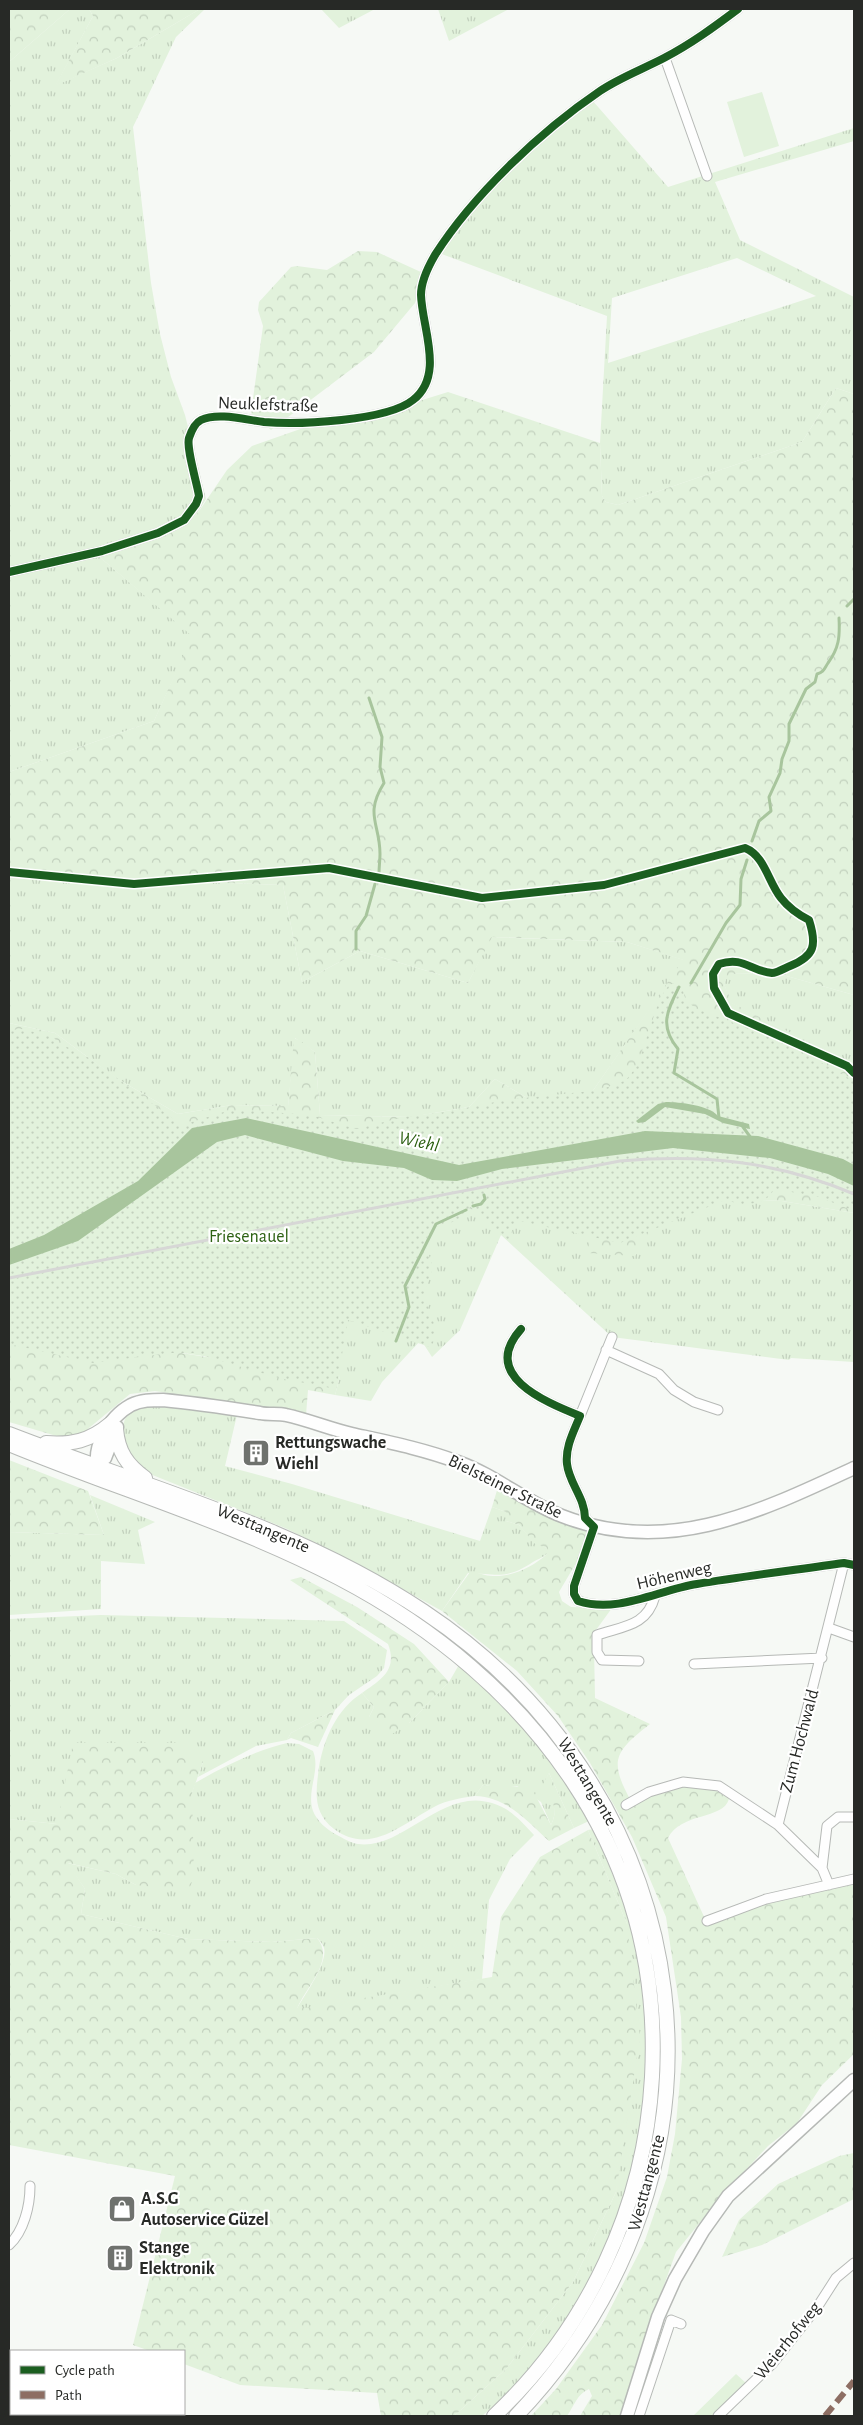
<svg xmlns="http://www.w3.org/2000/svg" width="863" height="2425" font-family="'Alegreya Sans',sans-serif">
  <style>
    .grass { fill: url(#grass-tufts); fill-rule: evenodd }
    .forest { fill: url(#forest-crowns) }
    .park { fill: url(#park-dots) }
    .garden { fill: #e2f2dc }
    .water { fill: #a8c59d }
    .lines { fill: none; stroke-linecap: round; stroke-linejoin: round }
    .stream { stroke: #a8c59d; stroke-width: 3 }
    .minor-casing { stroke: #b6b9b6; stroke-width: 11 }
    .secondary-casing { stroke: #b6b9b6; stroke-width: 15 }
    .primary-casing { stroke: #b6b9b6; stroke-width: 16 }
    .minor { stroke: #fefefe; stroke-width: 9 }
    .secondary { stroke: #fefefe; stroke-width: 12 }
    .primary { stroke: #fefefe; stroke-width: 14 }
    .rail { stroke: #d7d7d6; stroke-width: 3 }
    .quiet { stroke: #8d6e63; stroke-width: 6; stroke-dasharray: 12 6; stroke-linecap: butt }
    .cycleway-casing { stroke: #fff; stroke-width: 11 }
    .cycleway { stroke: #1b5e20; stroke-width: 8 }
    .labels { text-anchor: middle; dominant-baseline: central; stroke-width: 4.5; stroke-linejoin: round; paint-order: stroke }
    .street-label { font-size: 18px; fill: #272926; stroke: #fff }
    .park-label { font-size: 18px; fill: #2d6113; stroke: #fff }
    .poi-label { font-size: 18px; font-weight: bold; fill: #272926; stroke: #fff; text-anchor: start }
    .water-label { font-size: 19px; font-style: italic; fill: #295d0e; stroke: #fff }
  </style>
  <defs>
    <pattern id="grass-tufts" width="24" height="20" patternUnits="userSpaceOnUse" patternTransform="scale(1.25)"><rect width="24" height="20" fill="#e2f2dc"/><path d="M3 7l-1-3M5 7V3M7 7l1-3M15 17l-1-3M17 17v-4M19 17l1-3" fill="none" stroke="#c2d0bd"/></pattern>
    <pattern id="forest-crowns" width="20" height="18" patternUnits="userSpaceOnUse" patternTransform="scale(1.25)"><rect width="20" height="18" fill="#e2f2dc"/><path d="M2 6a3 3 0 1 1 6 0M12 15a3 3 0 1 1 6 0" fill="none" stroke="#c2d0bd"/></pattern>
    <pattern id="park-dots" width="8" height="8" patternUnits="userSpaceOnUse" patternTransform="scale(1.25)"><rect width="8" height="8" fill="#e2f2dc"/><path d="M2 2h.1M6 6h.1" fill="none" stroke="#c2d0bd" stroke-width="1.8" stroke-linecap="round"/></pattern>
  </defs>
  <rect width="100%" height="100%" fill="#f6f9f5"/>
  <!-- grass -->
  <path class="grass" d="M70 9H89L93 16 56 85 117 58 200 9H205L176 37 133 127 151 283 160 334 171 377 185 415 206 499 197 514 177 529 96 554 193 636 154 721 9 772V62Z
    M321 9H375L339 28Z
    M438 9H509L449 41Z
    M592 100 668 187 854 128V141L715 182 740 240 854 297V394L836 388 802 442 618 505 606 502 602 496 600 443 607 316 439 253 487 195 524 158ZM737 258 816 296 608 363 612 298Z
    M9 875 283 885 302 982 360 951 468 983 491 937 627 942 684 960 592 1092 529 1099 495 1079 469 1107 411 1117 320 1115 315 1052 295 1038 288 1106 232 1105 178 1114 116 1078 55 1033 9 1023Z
    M776 973 854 995V1065L731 1003 724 984 728 974Z
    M664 1167 743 1199 782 1201 854 1213V1362L791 1358 789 1360 612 1337 501 1235 460 1330 432 1357 421 1340 382 1382 371 1401 335 1395 340 1376 128 1345 9 1268Z
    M165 1405 237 1415 225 1466 292 1484 480 1541 492 1507 506 1512V1521L519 1525 535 1543 547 1548V1554C542 1558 538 1559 533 1562 506 1580 498 1574 468 1573L442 1611 352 1561 285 1528 140 1470C131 1461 129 1455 125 1443 116 1410 138 1406 165 1405Z
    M90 1495 155 1522 138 1530 145 1564 101 1561V1609L9 1615V1532L104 1535Z
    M101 1615 344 1621 387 1650 384 1668 377 1676 349 1695 335 1710 291 1733 287 1740 256 1746 198 1777 203 1762 57 1824 9 1819V1619Z
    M460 1663 513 1713 555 1765 589 1821 574 1828 549 1773 544 1784C553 1800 559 1807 551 1825L541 1802 517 1786 505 1788 483 1785 475 1796C461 1798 447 1800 434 1807 402 1824 370 1856 334 1829 312 1812 316 1791 319 1767 324 1738 337 1709 362 1693L374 1707 369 1717 409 1723 449 1682Z
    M287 1743 299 1744 313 1751C321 1770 306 1791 313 1811 317 1821 327 1830 337 1835 343 1838 350 1843 358 1844 403 1850 442 1787 492 1803 510 1808 522 1822 534 1835L510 1859 489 1900 482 1979 296 2010C304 1996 328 1963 324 1948 323 1944 320 1941 317 1938L272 1942 188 1939 81 1914 85 1889 67 1863 116 1874 136 1885 192 1793 195 1783C225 1766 254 1751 287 1743Z
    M594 1829C612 1872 630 1914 639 1961 661 2076 636 2200 578 2301 572 2311 566 2323 559 2333 536 2364 511 2391 482 2416H454L506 2369 573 2282 616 2192 627 1924 588 1830Z"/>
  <!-- forest -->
  <path class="forest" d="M9 9H70L9 62Z
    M89 9H200L117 58 55 86 93 16Z
    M358 251 377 252 423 273 415 303 374 352 271 430 251 413 263 326 258 310 259 302 291 267 297 266 327 270Z
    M836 388 854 394V995L776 973 729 974 724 984 732 1003 854 1065V1213L782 1201 743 1199 664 1167 659 1227 635 1256 588 1253 591 1218 480 1208 312 1233 217 1142 9 1062V1023L55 1033 116 1078 178 1114 232 1105 288 1106 294 1038 301 1041 315 1052 320 1115 411 1117 469 1107 495 1079 529 1099 592 1092 683 960 627 942 492 937 468 983 360 951 302 982 283 885 9 875V772L154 721 192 636 96 554 177 529 197 514 227 470 252 446 306 427 355 421 448 392 600 443 602 496 606 502 618 505 802 442Z
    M9 1325 237 1362 315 1364 340 1376 335 1395 308 1390 306 1415 155 1391 130 1394 83 1433 60 1437 9 1422Z
    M9 1460 88 1491 104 1535 9 1532Z
    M498 1487 540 1511 586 1531 589 1535 579 1558 559 1592 562 1601 571 1607 612 1608 596 1630 594 1647 595 1698 650 1724C613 1753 609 1761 632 1803L678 1783 714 1789 729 1799C723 1820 681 1812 668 1838L706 1921 771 1899 854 1881V2054L822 2085 797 2123 768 2146 719 2199 676 2252 646 2335 624 2416H580L592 2396 589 2389C577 2394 574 2406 567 2416H531L556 2389 602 2325 644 2243 667 2177 675 2134 682 2059 681 2017 666 1917 632 1837 590 1763 558 1716 517 1671 442 1611 470 1572C478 1572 485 1576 493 1576 512 1577 533 1567 547 1554V1548L535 1544 519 1525 506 1521V1512L492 1507Z
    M301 1577 357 1607 414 1644 449 1682 409 1723 392 1734 370 1721 369 1717 374 1707 362 1693C381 1680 398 1670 388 1644L290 1580Z
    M335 1710 318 1747 291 1738 287 1740 291 1733Z
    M73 1743H177L203 1762 192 1793 194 1877 190 1887 177 1890 136 1885 116 1874 68 1863 85 1889 81 1914 188 1939 272 1942 317 1938C336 1960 305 1988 297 2009L492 1977 501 1917 540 1857 588 1830 627 1924 640 2037 616 2192 573 2282 506 2369 454 2416H381L377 2393 240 2385 184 2364V2351H150L133 2345 175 2176 9 2145V1819L57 1824Z
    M549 1773 574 1828 549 1841C527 1821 507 1797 475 1796L483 1785C499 1787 515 1785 532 1789L551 1825C559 1809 552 1799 543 1784Z
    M854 2153V2199L762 2245 722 2257 739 2220 778 2184 839 2156Z"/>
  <!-- park -->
  <path class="park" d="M680 981 686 1001 697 1009 784 1042 854 1081V1211L819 1197 775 1189 767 1198 760 1202 744 1205 725 1200 620 1243 515 1220 509 1241 471 1206C467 1210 463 1217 457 1220 446 1226 435 1222 428 1236 422 1249 430 1253 432 1265 433 1275 424 1285 425 1296 427 1312 444 1332 430 1347L348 1320 336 1389 279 1378 194 1353H170L93 1363 9 1344V1030L23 1029 53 1037 59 1043 89 1058 182 1125 227 1111H256L311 1115 356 1129 404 1117 446 1112 505 1100 600 1090 626 1080 637 1066 660 998 669 985Z"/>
  <!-- garden -->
  <path class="garden" d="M762 92 779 146 744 157 727 102Z
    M736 2374 746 2383 739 2393 713 2416H693Z"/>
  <!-- water -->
  <path class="water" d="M666 1102C679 1102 709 1105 718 1116L749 1124 750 1129 723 1123 705 1114 665 1107 645 1122 638 1123 636 1121 658 1104Z
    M246 1118 459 1165 645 1131 758 1136 843 1159 854 1165V1186L828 1174 770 1158 673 1148 502 1169 457 1181 432 1180 404 1168 343 1161 245 1135 217 1142 78 1241 9 1265V1249L44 1235 138 1181 192 1128Z"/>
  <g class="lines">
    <!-- stream -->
    <path class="stream" d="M847 606 854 599
      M369 698 382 737 380 767 384 783C364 815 380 823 380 854 380 860 379 867 379 874
      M752 841 759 821 771 811 769 797 780 773 782 759 789 741V724L806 689 815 682 817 674C824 672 824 669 828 663 839 648 840 637 839 618
      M356 949V931L366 916 375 884
      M691 983 726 923 740 905 741 879 747 860
      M679 987C667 1011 659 1026 678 1049L674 1073 717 1099 719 1118
      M743 1127 751 1138
      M473 1206 481 1204 485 1199 484 1195
      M396 1341 409 1307 405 1286 436 1224 466 1210"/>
    <!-- minor casing -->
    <g class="minor-casing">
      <path id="minor" d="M665 58 707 176
        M9 572 102 551 158 533 184 520 196 504 199 496C197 483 186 448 189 438 191 432 195 423 201 420 218 412 246 420 264 422 298 425 387 421 413 400 445 375 422 328 421 295 421 282 428 267 435 255 473 195 541 131 600 91 619 78 643 69 664 58 691 44 714 27 738 9
        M521 1329C480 1375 543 1401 580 1416 574 1431 565 1447 567 1464 569 1483 585 1498 585 1518L594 1527 574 1586V1594L578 1601C618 1614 658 1590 697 1584 746 1576 795 1570 844 1563L854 1565
        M606 1350 659 1374 674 1390 694 1402 718 1410
        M580 1416 612 1337
        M829 1628 854 1637
        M639 1661 602 1660 597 1652V1635C624 1626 647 1626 655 1596
        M694 1664 822 1658
        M626 1805 649 1792 683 1782 719 1786 778 1825 822 1868 829 1885
        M778 1825 844 1563
        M822 1868 827 1826 838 1817H854
        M707 1921 766 1899 854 1879
        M9 2245C24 2231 30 2206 30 2186
        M639 2416 671 2320 681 2324
        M718 2416 772 2364 818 2306 836 2278 854 2263"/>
    </g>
    <!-- secondary casing -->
    <g class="secondary-casing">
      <path id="secondary" d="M92 1468 105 1458 117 1427
        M101 1475C88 1451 109 1417 131 1405 141 1400 152 1400 163 1400 195 1403 228 1408 260 1413 269 1415 278 1413 286 1415 309 1420 330 1429 352 1434 388 1442 423 1449 458 1462 495 1475 525 1502 562 1516 668 1557 759 1512 854 1468
        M627 2416 658 2317 675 2279 703 2231 728 2196 854 2080"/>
    </g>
    <!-- primary casing -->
    <g class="primary-casing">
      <path id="primary" d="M116 1429C118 1452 127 1465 145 1478
        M9 1434C148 1488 297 1527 423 1611 706 1799 752 2169 516 2416
        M46 1443C71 1445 90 1441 110 1424
        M9 1444C118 1489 234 1523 339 1578 532 1679 664 1852 652 2077 645 2206 588 2328 494 2416"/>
    </g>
    <!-- minor -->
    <use href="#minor" class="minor"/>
    <!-- secondary -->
    <use href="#secondary" class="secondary"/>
    <!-- primary -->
    <use href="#primary" class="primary"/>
    <!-- rail -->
    <path class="rail" d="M9 1278 620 1161C704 1154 776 1161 854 1194"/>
    <!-- quiet -->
    <path class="quiet" d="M825 2416 854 2381"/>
    <!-- cycleway casing -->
    <g class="cycleway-casing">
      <path id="cycleway" d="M9 572 102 551 158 533 184 520 196 504 199 496C197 483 186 448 189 438 191 432 195 423 201 420 218 412 246 420 264 422 298 425 387 421 413 400 445 375 422 328 421 295 421 282 428 267 435 255 473 195 541 131 600 91 619 78 643 69 664 58 691 44 714 27 738 9
        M9 872 134 884 329 868 482 898 604 885 745 848C765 856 768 882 781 898 788 907 799 915 809 920 817 945 815 956 790 966 785 968 777 973 772 973 750 971 744 956 719 964L713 974 714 988 728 1013 847 1066 854 1073
        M521 1329C480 1375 543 1401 580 1416 574 1431 565 1447 567 1464 569 1483 585 1498 585 1518L594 1527 574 1586V1594L578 1601C618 1614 658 1590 697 1584 746 1576 795 1570 844 1563L854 1565"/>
    </g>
    <!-- cycleway -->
    <use href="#cycleway" class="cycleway"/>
  </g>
  <!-- icons -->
  <defs>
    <g id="building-square" transform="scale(1.4375)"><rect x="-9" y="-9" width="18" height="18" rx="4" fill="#6f726e" stroke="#fff"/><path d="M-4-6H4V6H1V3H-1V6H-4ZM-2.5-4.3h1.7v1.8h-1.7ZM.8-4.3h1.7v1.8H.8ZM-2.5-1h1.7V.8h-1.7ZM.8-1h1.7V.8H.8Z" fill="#fff"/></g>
    <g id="shop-square" transform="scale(1.4375)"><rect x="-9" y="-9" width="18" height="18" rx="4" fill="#6f726e" stroke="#fff"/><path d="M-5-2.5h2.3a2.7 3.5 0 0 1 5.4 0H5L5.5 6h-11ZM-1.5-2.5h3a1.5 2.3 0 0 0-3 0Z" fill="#fff"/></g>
  </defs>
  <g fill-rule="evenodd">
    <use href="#building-square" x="256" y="1453"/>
    <use href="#shop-square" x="122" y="2209"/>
    <use href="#building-square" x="120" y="2258"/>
  </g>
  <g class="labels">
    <!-- street labels -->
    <g class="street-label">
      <text transform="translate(268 405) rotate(2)">Neuklefstraße</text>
      <text transform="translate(505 1487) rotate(26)">Bielsteiner Straße</text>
      <text transform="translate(263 1529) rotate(23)">Westtangente</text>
      <text transform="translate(674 1576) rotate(-13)">Höhenweg</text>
      <text transform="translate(800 1741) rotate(-75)">Zum Hochwald</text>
      <text transform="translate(587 1782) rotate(59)">Westtangente</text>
      <text transform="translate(647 2183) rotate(-75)">Westtangente</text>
      <text transform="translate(788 2341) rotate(-51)">Weierhofweg</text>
    </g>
    <!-- park labels -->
    <g class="park-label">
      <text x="249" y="1237">Friesenauel</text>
    </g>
    <!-- poi labels -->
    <g class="poi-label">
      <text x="275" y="1443">Rettungswache<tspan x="275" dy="21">Wiehl</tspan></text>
      <text x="141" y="2199">A.S.G<tspan x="141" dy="21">Autoservice Güzel</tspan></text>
      <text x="139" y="2248">Stange<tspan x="139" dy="21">Elektronik</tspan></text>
    </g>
    <!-- water labels -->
    <g class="water-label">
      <text transform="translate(419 1142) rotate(12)">Wiehl</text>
    </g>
  </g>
  <!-- border -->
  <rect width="863" height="2425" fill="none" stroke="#272926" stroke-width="20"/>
  <!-- legend -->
  <rect x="10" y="2350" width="175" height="65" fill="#ffffff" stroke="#a9a9a8"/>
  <rect x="20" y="2366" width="25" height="8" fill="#1b5e20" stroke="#a9a9a8"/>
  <text x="55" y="2375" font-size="15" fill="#272926">Cycle path</text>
  <rect x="20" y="2391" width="25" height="8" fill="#8d6e63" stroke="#a9a9a8"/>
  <text x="55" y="2400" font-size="15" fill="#272926">Path</text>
</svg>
